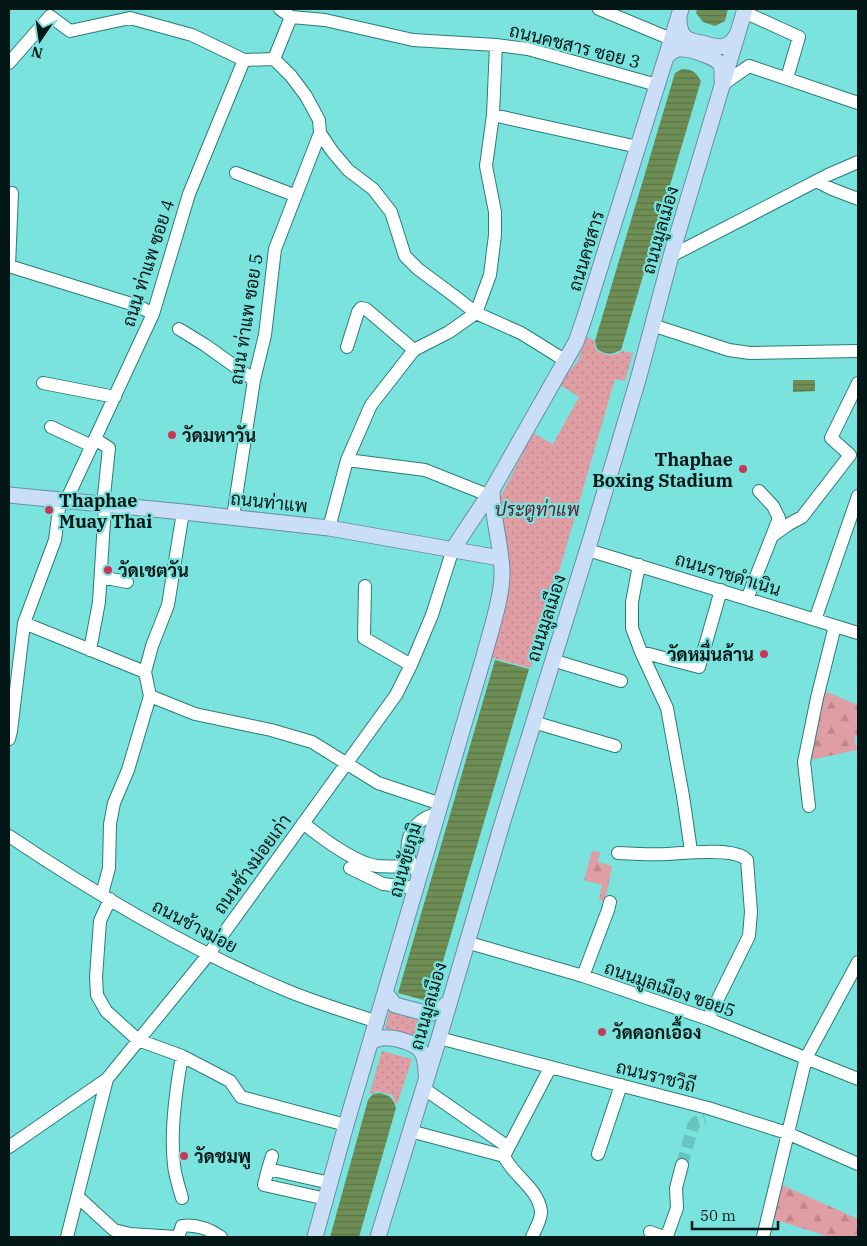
<svg xmlns="http://www.w3.org/2000/svg" width="867" height="1246" font-family="'IBM Plex Serif',Sarabun,serif">
  <style>
    .grass { fill: url(#grass-dots) }
    .forest { fill: url(#forest-firs) }
    .water { fill: url(#water-rules) }
    .lines { fill: none; stroke-linecap: round; stroke-linejoin: round }
    .minor-tunnel { stroke: #68c4c0; stroke-width: 12; stroke-dasharray: 12 6; stroke-linecap: butt }
    .minor-casing { stroke: #297c79; stroke-width: 14 }
    .major-casing { stroke: #6d8ba4; stroke-width: 17 }
    .minor { stroke: #fff; stroke-width: 12 }
    .major { stroke: #cadff7; stroke-width: 15 }
    .poi-dot { fill: #c73859; stroke: #7ae3de; stroke-width: 2 }
    .labels { text-anchor: middle; dominant-baseline: central; stroke-width: 4.5; stroke-linejoin: round; paint-order: stroke }
    .street-label { font-size: 18px; fill: #021716; stroke: #7ae3de }
    .poi-label { font-size: 18px; font-weight: bold; fill: #021716; stroke: #7ae3de; text-anchor: start }
    .park-label { font-size: 18px; font-style: italic; fill: #6a162b; stroke: #7ae3de }
  </style>
  <defs>
    <pattern id="grass-dots" width="8" height="8" patternUnits="userSpaceOnUse" patternTransform="scale(1.25)"><rect width="8" height="8" fill="#df9da4"/><path d="M2 2h.1M6 6h.1" fill="none" stroke="#be868c" stroke-width="1.8" stroke-linecap="round"/></pattern>
    <pattern id="forest-firs" width="22" height="20" patternUnits="userSpaceOnUse" patternTransform="scale(1.25)"><rect width="22" height="20" fill="#df9da4"/><path d="M5 1l3.5 6h-7zM16 11l3.5 6h-7z" fill="#be868c"/></pattern>
    <pattern id="water-rules" width="6" height="5" patternUnits="userSpaceOnUse" patternTransform="scale(1.25)"><rect width="6" height="5" fill="#6f8e55"/><path d="M0 2.5h6" fill="none" stroke="#597345"/></pattern>
  </defs>
  <rect width="100%" height="100%" fill="#7ae3de"/>
  <!-- grass -->
  <path class="grass" d="M586 337 594 340 596 350C607 356 612 357 623 351L633 353 625 381 615 379 531 668 489 657 510 579 498 513 500 498 533 433 553 444 579 397 559 384 578 361Z
    M389 1012 431 1024 427 1039 385 1028Z
    M382 1051 412 1059 397 1105 392 1095 377 1091 369 1095Z"/>
  <!-- forest -->
  <path class="forest" d="M822 690 858 705V735L854 737 857 750 810 760Z
    M592 851 600 852 598 862 612 866 605 901 599 900 602 885 584 880Z
    M778 1183 858 1219V1237H830L769 1218Z"/>
  <!-- water -->
  <path class="water" d="M697 9H728L725 21 715 26 703 22 696 13Z
    M682 69C692 69 696 72 701 81L621 350C611 355 606 355 597 349L595 341 675 73Z
    M793 380H815V391L793 392Z
    M495 660 529 669 431 1002 398 993Z
    M379 1093C389 1095 393 1097 396 1108L359 1237H330L368 1100 373 1094Z"/>
  <g class="lines">
    <!-- minor-tunnel -->
    <path class="minor-tunnel" d="M682 1165 693 1126 696 1122 705 1119"/>
    <!-- minor casing -->
    <g class="minor-casing">
      <path id="minor" d="M280 9 291 17
        M599 9 671 39
        M744 12 799 37 787 78
        M274 59 291 76 306 96 319 120 320 133 332 151 348 170 373 189 391 212 405 256 418 269 453 295 476 313 521 333 566 361
        M274 59 291 17 325 20 413 40 496 45 528 49 657 85
        M9 63 50 16 70 31 130 18 192 35 244 60 274 59
        M722 85 749 66 858 103
        M493 115 638 147
        M236 173 294 195
        M816 181 832 189 858 199
        M12 193 9 266 138 306 153 314
        M671 256 828 175 858 162
        M652 325 729 350 750 353 858 351
        M179 329 205 345 254 380
        M347 347 358 312 361 308 366 309 414 350
        M43 383 115 397
        M51 427 92 446
        M95 439 109 448 103 505
        M347 460 425 470 488 495
        M759 491 773 506 779 518 772 536
        M66 501 153 314 189 194 244 60
        M233 517 254 380 265 335 275 249 320 133
        M329 528 347 460 371 405 414 350 449 332 476 313 490 275 495 235V212L486 166 493 115 496 45
        M588 550 858 633
        M639 565 632 602V628L641 652 667 708 683 796 691 851
        M101 577 127 582
        M365 586 364 638 411 665
        M747 599 772 536 789 524 802 517 850 455 831 438 858 383
        M815 620 858 496
        M24 623 145 672
        M90 650 99 602 105 505
        M641 652 699 667 721 590
        M562 663 621 681
        M150 696 195 714 271 730 312 742 378 783 441 804
        M533 722 615 746
        M9 739 11 731 24 623 55 540 60 501
        M809 806 804 762 817 698 835 626
        M303 823C321 837 354 863 377 866 388 867 401 866 412 866
        M9 836C97 895 190 950 288 991 317 1003 347 1012 378 1022
        M618 853C635 854 652 855 668 854 686 853 735 847 747 860L751 912 749 936 708 1019
        M350 868 383 884 416 888
        M417 872C398 849 409 819 438 814
        M102 894 109 868 110 824 114 803 128 770 150 696 145 672 152 646 168 605 183 512
        M110 899 100 921 96 977 97 995 106 1011 138 1040 182 1056 230 1081 241 1097 346 1125
        M466 942 583 976 708 1019 858 1079
        M583 976 608 910 610 902
        M439 1038 708 1108 787 1133 858 1164
        M423 1088 508 1147
        M410 1131 504 1156
        M9 1147 107 1079 208 955 396 695 411 665 432 615 453 549
        M598 1154 621 1085
        M272 1156 268 1169 330 1183
        M268 1169 264 1185 326 1199
        M78 1197 114 1230 130 1234 176 1237
        M182 1198C179 1187 175 1176 174 1165 170 1131 176 1089 182 1056
        M650 1232 661 1236H667L677 1208 676 1188 682 1165
        M67 1237 107 1079
        M178 1237 182 1226C197 1224 209 1229 221 1237
        M532 1237C535 1230 542 1218 541 1211 538 1188 513 1176 504 1156L550 1068
        M763 1237 806 1058 858 962"/>
    </g>
    <!-- major casing -->
    <g class="major-casing">
      <path id="major" d="M679 17C679 24 679 31 684 36 688 41 696 42 702 43 715 47 728 51 736 36
        M666 57C670 53 674 49 680 49 688 48 716 57 720 64 723 68 722 74 722 80
        M9 495 183 512 329 528 500 558
        M453 549 492 490 576 342 584 319 681 9
        M386 994 395 1005 429 1014 440 1010 450 1001
        M371 1042C375 1040 379 1038 383 1038 393 1037 415 1042 421 1051 426 1058 426 1066 426 1074
        M315 1237 346 1125 484 656C490 633 501 601 502 577 503 549 492 519 492 490
        M378 1237 439 1038 502 824 591 538 639 376 671 256 745 9"/>
    </g>
    <!-- minor -->
    <use href="#minor" class="minor"/>
    <!-- major -->
    <use href="#major" class="major"/>
  </g>
  <!-- markers -->
  <g class="poi-dot">
    <circle cx="172" cy="435" r="5"/>
    <circle cx="743" cy="469" r="5"/>
    <circle cx="49" cy="510" r="5"/>
    <circle cx="108" cy="570" r="5"/>
    <circle cx="764" cy="654" r="5"/>
    <circle cx="602" cy="1032" r="5"/>
    <circle cx="184" cy="1156" r="5"/>
  </g>
  <g class="labels">
    <!-- street labels -->
    <g class="street-label">
      <text transform="translate(575 46) rotate(14)">ถนนคชสาร ซอย 3</text>
      <text transform="translate(660 230) rotate(-74)">ถนนมูลเมือง</text>
      <text transform="translate(586 251) rotate(-73)">ถนนคชสาร</text>
      <text transform="translate(148 263) rotate(-72)">ถนน ท่าแพ ซอย 4</text>
      <text transform="translate(246 319) rotate(-81)">ถนน ท่าแพ ซอย 5</text>
      <text transform="translate(269 502) rotate(6)">ถนนท่าแพ</text>
      <text transform="translate(728 574) rotate(17)">ถนนราชดำเนิน</text>
      <text transform="translate(546 618) rotate(-72)">ถนนมูลเมือง</text>
      <text transform="translate(405 860) rotate(-74)">ถนนชัยภูมิ</text>
      <text transform="translate(252 864) rotate(-54)">ถนนช้างม่อยเก่า</text>
      <text transform="translate(195 926) rotate(28)">ถนนช้างม่อย</text>
      <text transform="translate(670 989) rotate(19)">ถนนมูลเมือง ซอย5</text>
      <text transform="translate(428 1006) rotate(-74)">ถนนมูลเมือง</text>
      <text transform="translate(656 1076) rotate(14)">ถนนราชวิถี</text>
    </g>
    <!-- poi labels -->
    <g class="poi-label">
      <text x="182" y="435">วัดมหาวัน</text>
      <text x="733" y="459" text-anchor="end">Thaphae<tspan x="733" dy="21">Boxing Stadium</tspan></text>
      <text x="59" y="500">Thaphae<tspan x="59" dy="21">Muay Thai</tspan></text>
      <text x="118" y="570">วัดเชตวัน</text>
      <text x="754" y="654" text-anchor="end">วัดหมื่นล้าน</text>
      <text x="612" y="1032">วัดดอกเอื้อง</text>
      <text x="194" y="1156">วัดชมพู</text>
    </g>
    <!-- park labels -->
    <g class="park-label">
      <text x="537" y="509">ประตูท่าแพ</text>
    </g>
  </g>
  <!-- border -->
  <rect width="867" height="1246" fill="none" stroke="#021716" stroke-width="20"/>
  <!-- north arrow -->
  <g transform="translate(40 40) rotate(193)" stroke="#7ae3de" stroke-width="4" paint-order="stroke">
  <path d="M0-4L9 19L0 12L-9 19Z" fill="#021716"/>
  <text y="-8" font-size="14" font-weight="bold" text-anchor="middle" fill="#021716">N</text>
  </g>
  <!-- scale -->
  <path d="M692 1221v8h86v-8" fill="none" stroke="#021716" stroke-width="2.5"/>
  <text x="700" y="1221" font-size="15" fill="#021716" stroke="#7ae3de" stroke-width="4" paint-order="stroke">50 m</text>
</svg>
